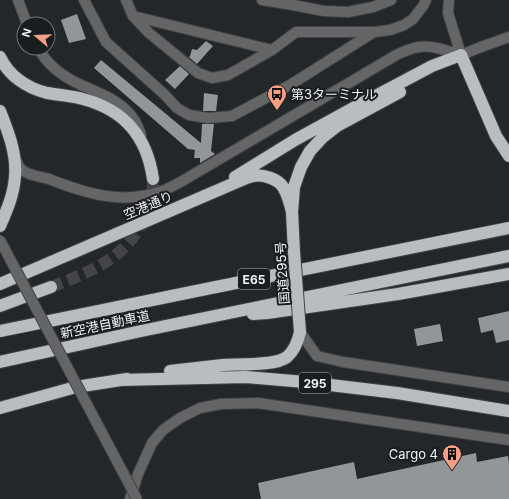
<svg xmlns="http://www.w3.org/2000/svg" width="509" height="499" font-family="Inter,'Noto Sans JP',sans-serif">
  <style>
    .building { fill: #929599 }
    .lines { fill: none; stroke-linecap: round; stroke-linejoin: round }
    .highway-tunnel { stroke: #434548; stroke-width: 12; stroke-dasharray: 12 6; stroke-linecap: butt }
    .minor-casing { stroke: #414346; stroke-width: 12 }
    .highway-casing { stroke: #414346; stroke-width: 14 }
    .minor { stroke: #646567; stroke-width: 10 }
    .highway { stroke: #b9bdc1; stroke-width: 12 }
    .minor-bridge-casing { stroke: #414346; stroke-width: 12; stroke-linecap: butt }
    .highway-bridge-casing { stroke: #414346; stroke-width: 14; stroke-linecap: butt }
    .minor-bridge { stroke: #646567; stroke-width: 10 }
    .highway-bridge { stroke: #b9bdc1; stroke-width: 12 }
    .labels { text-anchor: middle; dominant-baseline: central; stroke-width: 4; stroke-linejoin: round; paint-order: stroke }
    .shield { fill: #1a1d20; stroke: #b0b2b4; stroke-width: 1 }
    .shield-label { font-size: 12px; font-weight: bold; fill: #f0f2f4 }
    .poi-label { font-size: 13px; fill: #f0f2f4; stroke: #1a1d20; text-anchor: start }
    .street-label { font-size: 13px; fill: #f0f2f4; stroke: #1a1d20 }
  </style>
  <rect width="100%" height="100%" fill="#24272a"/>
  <!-- building -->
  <path class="building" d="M77 14 86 39 69 43 61 20Z
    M206 41 213 46 197 64 189 57 190 56 192 49 197 50Z
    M101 60 201 143 202 124H214L211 151 215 154 200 163V158H194L195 150 188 149 94 68Z
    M180 66 189 74 175 89 165 80Z
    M204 93 218 95 216 111H203Z
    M509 311V340L496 343 493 330 481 333 478 318Z
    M440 324 443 341 417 346 414 329Z
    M476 453 477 462 508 456 509 463V499H261L258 483 354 462 357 479Z"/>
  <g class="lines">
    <!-- highway-tunnel -->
    <path class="highway-tunnel" d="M51 287C67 281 84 274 99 266 132 248 152 217 153 179"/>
    <!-- minor casing -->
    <g class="minor-casing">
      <path id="minor" d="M18 0 27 24
        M84 0 106 42 164 94 177 108 189 115 208 118 221 117 232 116 290 85 374 32
        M126 0 133 16 149 33 198 73 212 78 228 75 272 50 296 32H374L390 30 404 25 413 19 423 6 426 0
        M262 0 293 5 324 11 348 12 373 7 391 0
        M449 0 448 13 461 55
        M133 16 272 50
        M38 48C47 64 62 76 79 84 94 91 112 97 125 109 133 116 138 125 141 135
        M15 158C17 161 18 166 21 169 28 176 40 176 49 179 87 194 123 205 162 191 170 188 177 184 184 180L398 54C405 51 412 48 419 47 433 45 448 51 461 55L481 47 509 37
        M300 332 317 356 343 362 509 387
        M130 499 138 474 152 443 163 430 180 418 200 408 221 404 258 403 509 440"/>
    </g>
    <!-- highway casing -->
    <g class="highway-casing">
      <path id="highway" d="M461 55 496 136 509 156
        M0 57C9 76 27 88 47 93 59 95 72 96 83 99 125 110 147 137 153 179
        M0 111C8 131 17 154 15 176 14 194 7 210 0 226
        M235 177 295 140 368 100 432 66 461 55
        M294 252 292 212 294 187 301 167 310 151 323 137 337 126 400 92
        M0 284 244 179C247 178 251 176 254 176 263 174 278 179 283 187 288 195 290 203 292 212
        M0 306 51 287
        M253 314 267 313 398 294 509 274
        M0 331 211 288 509 228
        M0 362 141 331 509 256
        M170 371C188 369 206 367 223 365 239 364 276 366 287 357 295 350 298 341 300 332
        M119 380 246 377 305 382 397 393 509 411
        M0 408 76 387 127 379"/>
    </g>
    <!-- minor -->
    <use href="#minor" class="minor"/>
    <!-- highway -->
    <use href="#highway" class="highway"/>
    <!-- minor-bridge casing -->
    <g class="minor-bridge-casing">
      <path id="minor-bridge" d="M0 240 137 499"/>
    </g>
    <!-- highway-bridge casing -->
    <g class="highway-bridge-casing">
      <path id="highway-bridge" d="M294 252 300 332"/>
    </g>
    <!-- minor-bridge -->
    <use href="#minor-bridge" class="minor-bridge"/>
    <!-- highway-bridge -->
    <use href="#highway-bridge" class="highway-bridge"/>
  </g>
  <!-- icons -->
  <defs>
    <g id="bus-pin" transform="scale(1)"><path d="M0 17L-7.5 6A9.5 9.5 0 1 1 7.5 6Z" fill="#f39f83" stroke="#1a1d20"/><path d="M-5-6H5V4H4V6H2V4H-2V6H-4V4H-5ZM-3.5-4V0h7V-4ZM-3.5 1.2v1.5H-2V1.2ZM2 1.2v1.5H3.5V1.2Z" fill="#111"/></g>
    <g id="building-pin" transform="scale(1)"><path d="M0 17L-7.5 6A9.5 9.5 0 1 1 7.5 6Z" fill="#f39f83" stroke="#1a1d20"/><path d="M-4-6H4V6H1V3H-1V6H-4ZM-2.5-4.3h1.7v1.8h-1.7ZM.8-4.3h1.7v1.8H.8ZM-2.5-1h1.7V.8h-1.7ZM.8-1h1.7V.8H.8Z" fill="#111"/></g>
  </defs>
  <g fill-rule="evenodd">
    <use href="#bus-pin" x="277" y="94"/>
    <use href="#building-pin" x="452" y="454"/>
  </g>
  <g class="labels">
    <!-- shield labels -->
    <g class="shield">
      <rect x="238" y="269" width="32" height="20" rx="3"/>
      <rect x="299" y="373" width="32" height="20" rx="3"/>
    </g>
    <g class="shield-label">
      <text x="254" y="279">E65</text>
      <text x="315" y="383">295</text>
    </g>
    <!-- poi labels -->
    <g class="poi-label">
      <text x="291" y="94">第3ターミナル</text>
      <text x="438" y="454" text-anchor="end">Cargo 4</text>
    </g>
    <!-- street labels -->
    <g class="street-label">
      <text transform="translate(148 205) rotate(-23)">空港通り</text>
      <text transform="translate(282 273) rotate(-94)">国道295号</text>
      <text transform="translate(105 324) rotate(-12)">新空港自動車道</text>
    </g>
  </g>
  <!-- north arrow -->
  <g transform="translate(36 36) rotate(289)"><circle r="19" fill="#1a1d20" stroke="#707275"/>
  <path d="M0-3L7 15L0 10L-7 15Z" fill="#f39f83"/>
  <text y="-6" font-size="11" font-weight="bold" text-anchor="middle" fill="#f0f2f4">N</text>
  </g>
</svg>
